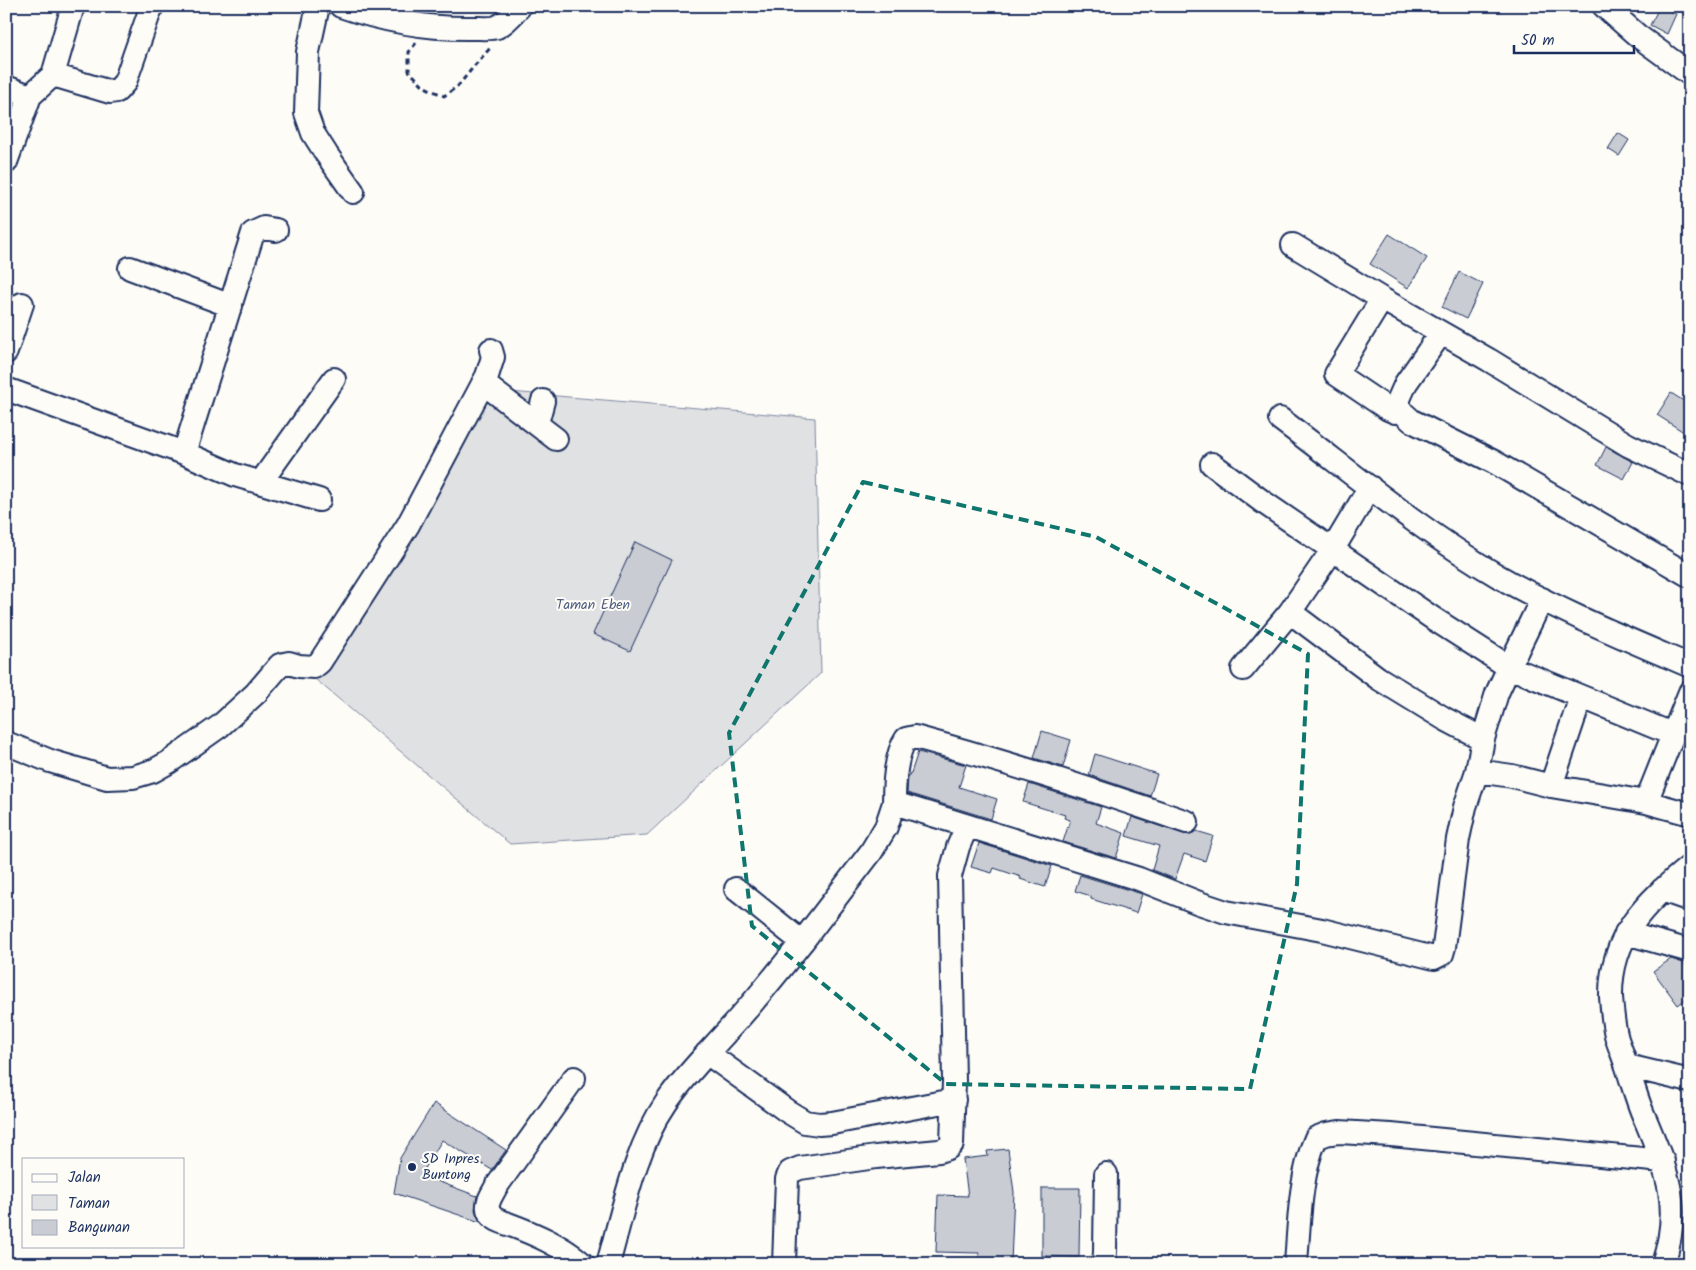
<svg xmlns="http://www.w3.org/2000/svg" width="1696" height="1270" font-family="Kalam,sans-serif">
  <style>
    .green { fill: #e0e1e3; stroke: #7e88a0 }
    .building { fill: #c9ccd3; stroke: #1b2f5e }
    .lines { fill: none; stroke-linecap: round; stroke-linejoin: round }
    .minor-casing { stroke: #1b2f5e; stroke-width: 26 }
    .path { stroke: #1b2f5e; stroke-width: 3; stroke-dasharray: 5 4; stroke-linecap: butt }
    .minor { stroke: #fdfcf7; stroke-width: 22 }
    .marked { fill: none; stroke: #0f766e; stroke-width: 4; stroke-dasharray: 10 6; stroke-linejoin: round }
    .poi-dot { fill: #1b2f5e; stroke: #fdfcf7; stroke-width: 2 }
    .labels { text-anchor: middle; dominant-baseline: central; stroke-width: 4; stroke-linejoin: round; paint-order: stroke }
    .park-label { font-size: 14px; fill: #4c5c7f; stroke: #fdfcf7 }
    .poi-label { font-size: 14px; fill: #1b2f5e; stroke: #fdfcf7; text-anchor: start }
  </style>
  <rect width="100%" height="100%" fill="#fdfcf7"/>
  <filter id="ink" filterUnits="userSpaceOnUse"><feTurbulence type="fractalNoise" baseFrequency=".02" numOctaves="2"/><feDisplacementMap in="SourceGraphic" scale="10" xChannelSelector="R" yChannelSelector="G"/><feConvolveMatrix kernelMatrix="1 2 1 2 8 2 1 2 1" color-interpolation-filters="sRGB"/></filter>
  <g filter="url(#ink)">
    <!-- green -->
    <path class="green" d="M475 389 815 418 821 673 647 835 510 844 308 673 382 565Z"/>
    <!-- building -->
    <path class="building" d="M1660 6 1676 14 1667 34 1650 25Z
      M1618 133 1629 140 1619 156 1608 149Z
      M1389 234 1427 258 1408 288 1370 264Z
      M1459 272 1483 284 1466 319 1442 307Z
      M1671 393 1690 405V436L1657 415Z
      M1606 447 1633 462 1624 479 1597 465Z
      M635 542 672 560 630 651 593 634Z
      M1042 731 1071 740 1063 767 1034 758Z
      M918 752 966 765 959 787 997 799 991 819 907 793 908 777 910 773H911Z
      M1095 754 1157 774 1150 796 1089 775Z
      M1029 784 1101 807 1096 823 1124 833 1116 858 1063 842 1070 820 1064 818 1065 815 1023 802Z
      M1132 817 1183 834 1190 835 1196 831 1213 836 1205 861 1184 854 1175 879 1152 870 1159 846 1126 836Z
      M979 843 1052 866 1045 887 1020 879 1021 877 994 868 992 873 971 867Z
      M1080 875 1142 894 1136 913 1091 899V896L1075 891Z
      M1671 959 1683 963 1690 970V996L1678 1005 1653 971Z
      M434 1103 506 1150 492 1170 442 1140 421 1175 477 1196 475 1210 480 1222 394 1193 400 1158Z
      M1008 1149 1014 1192 1011 1263 979 1261V1253L936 1252 938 1195 968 1196 963 1159 988 1156 987 1151Z
      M1042 1188H1080L1079 1257 1042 1256Z"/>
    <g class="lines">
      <!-- minor casing -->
      <g class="minor-casing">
        <path id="minor" d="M318 6 308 52 306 113 313 133 327 155 353 192
          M341 6C384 21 429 29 474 28 481 28 491 29 497 27 506 23 514 13 520 6
          M1604 6 1638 36 1690 74
          M53 75 73 6
          M6 87 30 96 6 162
          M30 96 53 75 110 92 117 91 125 82 151 8
          M1293 245 1382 299 1489 360 1628 445 1690 475
          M130 268 231 306
          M1382 299 1336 374 1388 409 1395 412 1401 411
          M1441 333 1406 383 1398 401 1401 411 1412 421 1494 462 1690 576
          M6 352 22 304
          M483 383 556 439
          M6 389 184 453 235 475 319 500
          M1280 419C1351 472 1421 531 1498 576 1559 611 1625 638 1690 666
          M537 423 543 401
          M184 453 253 233 264 228 276 230
          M1212 464 1263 502 1434 619 1509 667 1672 734
          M261 482 334 379
          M1370 487 1333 549 1290 612 1378 678 1445 719 1483 739
          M1243 669 1290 612
          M6 743 50 761 107 778 133 777 153 771 169 762 220 726 256 693 280 665 289 663 299 666 314 667 320 662 408 525 487 376 493 357 491 350
          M1477 771 1512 776 1551 786 1646 802 1690 814
          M1551 786 1581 697
          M1646 802 1690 692
          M894 803C894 784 895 755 906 739L915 737C1007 762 1097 791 1187 822
          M1662 890 1690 900
          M1626 933 1690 951
          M802 942 871 852 886 827 894 803 1139 879 1199 903 1226 912 1322 930 1434 958 1442 954 1444 947 1458 839 1465 807 1477 771 1483 739 1497 693 1509 667 1542 599
          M707 1053 787 1111 805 1122 819 1124 832 1123 954 1100
          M1627 1066 1690 1081
          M574 1078 496 1187C492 1195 485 1204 489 1212 492 1219 502 1222 508 1224 535 1234 561 1245 583 1264
          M608 1264C623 1211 635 1148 666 1103 685 1075 709 1052 731 1027 756 1000 779 971 802 942L736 889
          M784 1264 787 1179 790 1172 800 1168 876 1157 939 1151 948 1148 952 1144 954 1081 950 876 958 847 967 826
          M1104 1264 1105 1252 1106 1174
          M1296 1264C1299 1225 1300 1173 1316 1138L1326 1134 1339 1132 1391 1135 1663 1161
          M1663 1264C1682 1206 1668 1174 1646 1121 1638 1104 1633 1085 1627 1067 1624 1058 1620 1048 1617 1039 1613 1025 1612 1011 1611 997 1610 936 1646 902 1690 866"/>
      </g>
      <!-- path -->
      <path class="path" d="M416 43 409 52V71L425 87 444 96 458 86 475 65 492 46"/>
      <!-- minor -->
      <use href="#minor" class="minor"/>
    </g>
  </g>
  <!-- marked area -->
  <path class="marked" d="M863 482 1096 537 1308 654 1297 884 1250 1089 946 1084 752 926 729 733Z"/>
  <!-- markers -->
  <circle class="poi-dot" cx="412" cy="1167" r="5"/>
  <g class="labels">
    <!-- park labels -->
    <g class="park-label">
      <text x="593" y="605">Taman Eben</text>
    </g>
    <!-- poi labels -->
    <g class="poi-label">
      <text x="422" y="1159">SD Inpres<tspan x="422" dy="16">Buntong</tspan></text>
    </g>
  </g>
  <!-- margin -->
  <rect width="1696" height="1270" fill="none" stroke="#fdfcf7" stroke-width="25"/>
  <rect x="12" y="12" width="1671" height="1245" fill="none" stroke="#1b2f5e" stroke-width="2" filter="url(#ink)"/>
  <!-- legend -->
  <rect x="22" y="1158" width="162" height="90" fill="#fdfcf7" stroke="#a3aaba"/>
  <rect x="32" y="1174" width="25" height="8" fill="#fdfcf7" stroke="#a3aaba"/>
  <text x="68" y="1182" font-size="15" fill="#1b2f5e">Jalan</text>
  <rect x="32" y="1195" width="25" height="15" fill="#e0e1e3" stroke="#a3aaba"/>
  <text x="68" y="1208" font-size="15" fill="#1b2f5e">Taman</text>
  <rect x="32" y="1220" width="25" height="15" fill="#c9ccd3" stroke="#a3aaba"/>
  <text x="68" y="1232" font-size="15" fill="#1b2f5e">Bangunan</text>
  <!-- scale -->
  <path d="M1514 45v8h120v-8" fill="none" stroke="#1b2f5e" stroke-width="2.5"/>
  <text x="1521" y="45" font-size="15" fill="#1b2f5e" stroke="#fdfcf7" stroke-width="4" paint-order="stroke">50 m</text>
</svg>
